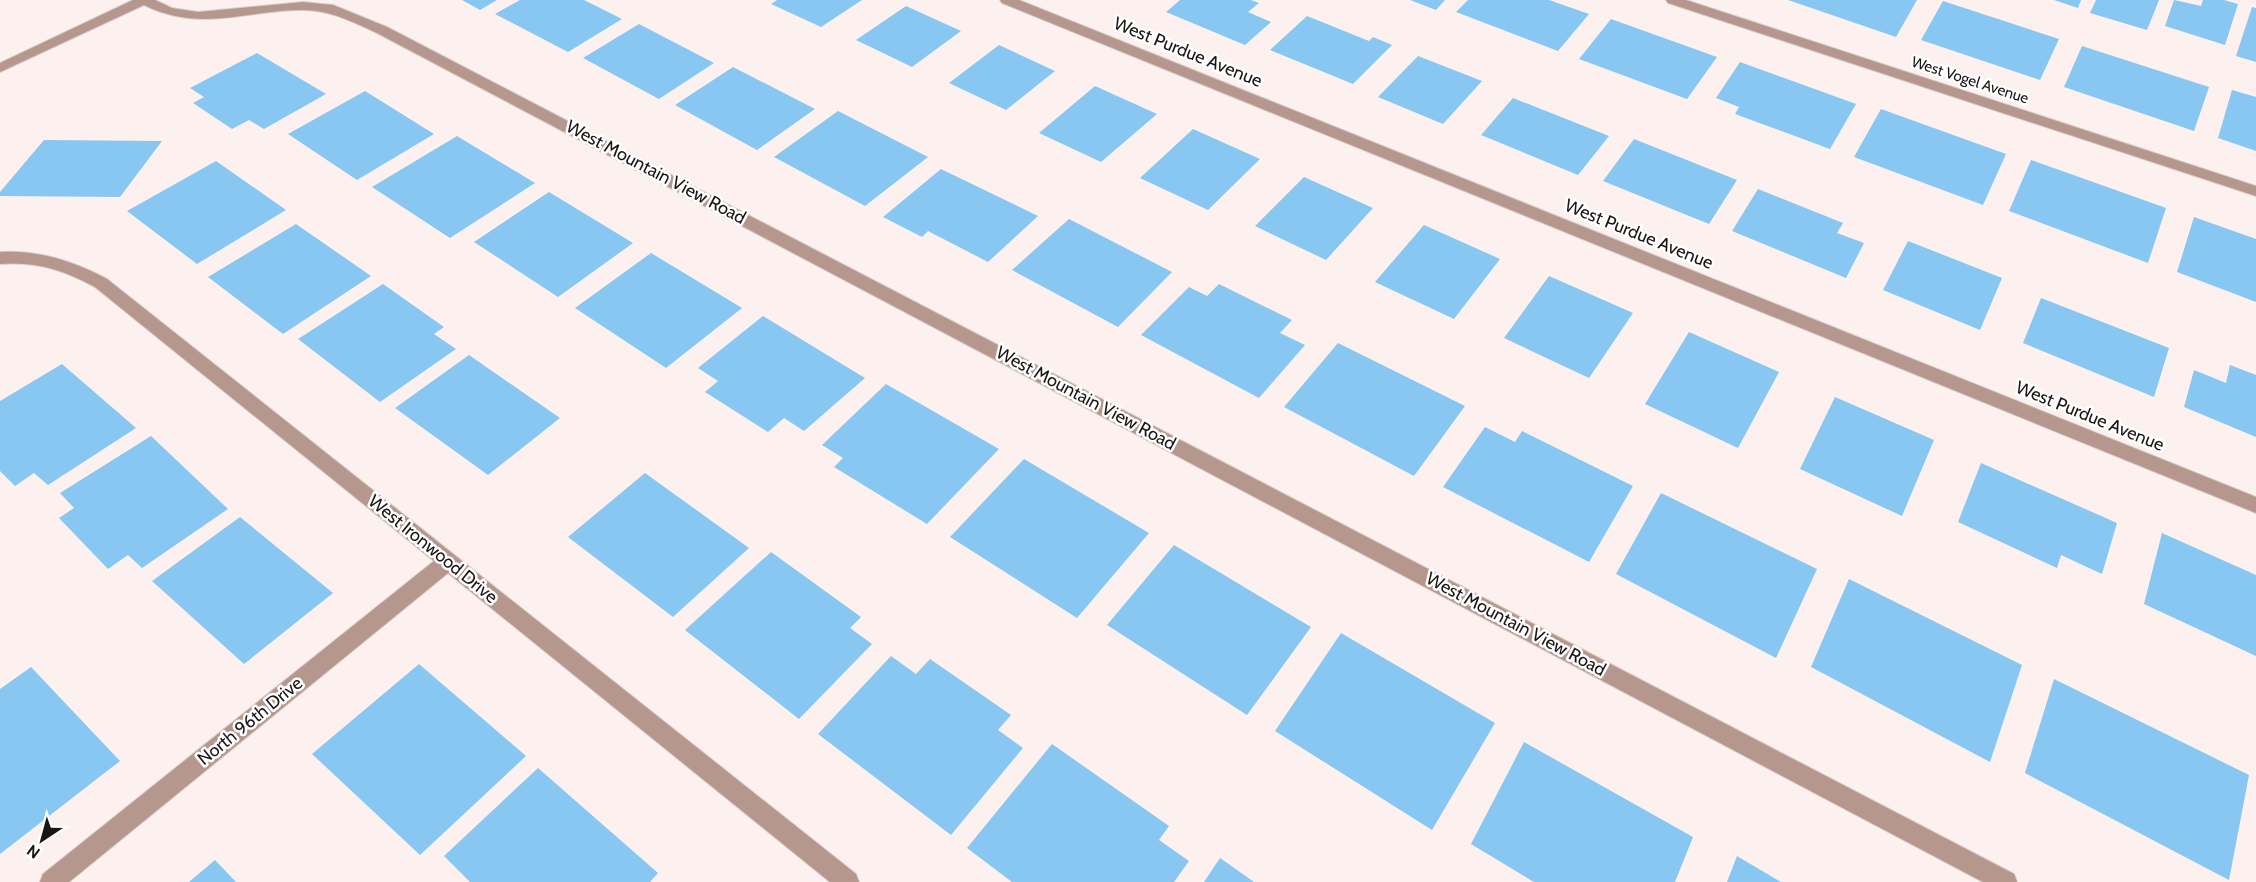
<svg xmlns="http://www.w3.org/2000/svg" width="2256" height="882" font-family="Cabin,sans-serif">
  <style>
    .building { fill: #87c7f2 }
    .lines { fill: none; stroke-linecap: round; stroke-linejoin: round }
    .minor-casing { stroke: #d8cecb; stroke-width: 2 }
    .minor { fill: #b6978d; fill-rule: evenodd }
    .labels { text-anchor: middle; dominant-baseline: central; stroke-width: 5; stroke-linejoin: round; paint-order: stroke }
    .far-street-label { font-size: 15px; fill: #1a1615; stroke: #fff }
    .street-label { font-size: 18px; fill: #1a1615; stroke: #fff }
  </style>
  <rect width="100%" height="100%" fill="#fcf1ee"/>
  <!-- building -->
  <path class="building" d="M462 0H497L480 10Z
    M520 0H584L622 19 568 52 495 14Z
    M777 0H862L821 27 771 4Z
    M1180 0H1251L1259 3 1248 12 1271 22 1245 45 1166 12Z
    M1410 0H1445L1436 10Z
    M1468 0H1549L1589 14 1558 51 1456 12Z
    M1788 0H1917L1896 37Z
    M2054 0H2081L2078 8Z
    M2096 0H2159L2147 30 2090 13Z
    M2174 0 2201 6 2203 0H2224L2238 4 2225 45 2165 26Z
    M1943 1 2059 39 2040 80 1921 40Z
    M906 6 961 31 912 67 856 40Z
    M2252 7 2256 8V62L2236 56Z
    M1307 16 1369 41 1373 37 1392 45 1353 84 1270 50Z
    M1611 19 1717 57 1687 99 1579 59Z
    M639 24 714 63 659 99 583 58Z
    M999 45 1055 71 1006 110 949 83Z
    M2082 46 2209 87 2194 131 2064 87Z
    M257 53 326 94 264 129 249 120 232 129 193 103 204 97 190 88Z
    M1418 56 1482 81 1443 124 1378 97Z
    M1740 62 1856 104 1830 149 1735 114 1739 107 1716 98Z
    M733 67 815 109 757 150 675 105Z
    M1095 86 1157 114 1101 162 1039 133Z
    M2232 90 2256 97V151L2218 138Z
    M365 91 434 134 357 180 288 134Z
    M1513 98 1609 136 1578 175 1481 135Z
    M1881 109 2006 154 1983 205 1854 157Z
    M838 111 928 157 865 206 774 157Z
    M1193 129 1260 159 1208 210 1140 178Z
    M457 136 535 183 450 238 372 187Z
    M1634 139 1737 180 1709 224 1603 181Z
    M44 140 162 141 120 197 0 196V192Z
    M2031 160 2166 208 2148 263 2009 211Z
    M216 161 286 210 197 264 127 211Z
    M941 169 1038 216 988 262 928 231 922 237 883 217Z
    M1304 177 1373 208 1326 260 1255 226Z
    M1758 189 1843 223 1837 233 1864 243 1846 278 1732 231Z
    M549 192 633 243 558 297 474 242Z
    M2194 217 2256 239V302L2177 272Z
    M1069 219 1172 272 1118 327 1012 270Z
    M296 224 371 276 283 334 208 277Z
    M1424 225 1500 259 1454 319 1375 282Z
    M1908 241 2002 278 1980 330 1883 290Z
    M651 253 742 308 666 368 575 308Z
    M1549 276 1633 313 1589 378 1504 338Z
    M383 284 444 327 434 334 456 349 380 402 298 339Z
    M1219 284 1292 320 1280 333 1305 345 1259 398 1141 335 1189 287 1207 296Z
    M2041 298 2169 348 2154 397 2023 343Z
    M763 316 865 378 804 431 784 418 768 432 705 392 718 381 698 368Z
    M1689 332 1779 372 1738 448 1645 404Z
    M1338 343 1465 406 1414 476 1284 407Z
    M469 355 560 418 488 475 395 408Z
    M62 364 136 428 48 485 34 473 15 486 0 471V401Z
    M2230 365 2256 375V437L2184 407 2194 370 2226 383Z
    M886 384 999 449 927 524 834 467 843 458 822 445Z
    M1835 397 1934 440 1902 516 1800 469Z
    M1485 427 1515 442 1522 431 1633 486 1589 562 1443 487Z
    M151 436 228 509 142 568 128 555 108 569 59 518 74 508 60 493Z
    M1024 459 1149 533 1077 618 950 537Z
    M1981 463 2117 523 2102 574 2061 555 2057 568 1958 522Z
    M645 473 749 548 673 617 568 537Z
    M1661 493 1817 569 1776 658 1616 574Z
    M240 517 333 593 244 664 152 581Z
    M2162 533 2256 575V656L2144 604Z
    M1174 545 1311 627 1247 715 1107 625Z
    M771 552 861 617 850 628 872 644 799 719 685 630Z
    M1849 579 2022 665 1990 762 1811 667Z
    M1341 633 1495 723 1432 830 1275 731Z
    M891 656 916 674 930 659 1011 715 998 730 1023 748 951 835 818 734Z
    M419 664 526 756 420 855 312 754Z
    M31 667 120 761 0 854V689Z
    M2054 679 2249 775 2229 880 2025 773Z
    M1524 742 1693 837 1675 882H1534L1471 844Z
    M1052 744 1169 826 1159 840 1189 861 1174 882H1012L967 848Z
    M538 768 658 873 650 882H470L444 856Z
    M1737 856 1781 882H1727Z
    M1220 858 1254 882H1204Z
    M215 860 236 882H189Z"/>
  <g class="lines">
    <!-- minor casing -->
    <g class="minor-casing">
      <path id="minor" d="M133 0H155L172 8 198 12 303 2 333 5 387 27 2014 874 2017 882H1983L377 33C353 22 330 10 303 10 245 10 201 33 144 5L0 72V63Z
        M1000 0H1019L2256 497V513L1002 3Z
        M1666 0H1686L2256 186V196L1668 3Z
        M0 252C39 250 73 261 107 279L856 874 859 882H830L448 573 69 882H40L43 874 434 561 95 287C64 270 36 261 0 264Z"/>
    </g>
    <!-- minor -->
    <use href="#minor" class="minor"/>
  </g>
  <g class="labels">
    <!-- far-street labels -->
    <g class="far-street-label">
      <text transform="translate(1970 80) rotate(18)">West Vogel Avenue</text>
    </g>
    <!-- street labels -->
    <g class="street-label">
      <text transform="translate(1188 52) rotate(22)">West Purdue Avenue</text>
      <text transform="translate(656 172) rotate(28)">West Mountain View Road</text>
      <text transform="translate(1639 234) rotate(22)">West Purdue Avenue</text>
      <text transform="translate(1086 398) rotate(28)">West Mountain View Road</text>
      <text transform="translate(2090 416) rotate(22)">West Purdue Avenue</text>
      <text transform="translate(433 549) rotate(39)">West Ironwood Drive</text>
      <text transform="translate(1516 624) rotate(28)">West Mountain View Road</text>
      <text transform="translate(250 721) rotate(-39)">North 96th Drive</text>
    </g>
  </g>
  <!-- north arrow -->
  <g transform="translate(42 840) rotate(216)" stroke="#ffffff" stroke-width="4.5" paint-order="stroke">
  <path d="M0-4.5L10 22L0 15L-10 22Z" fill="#1a1615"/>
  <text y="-9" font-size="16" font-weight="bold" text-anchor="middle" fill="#1a1615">N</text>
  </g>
</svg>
